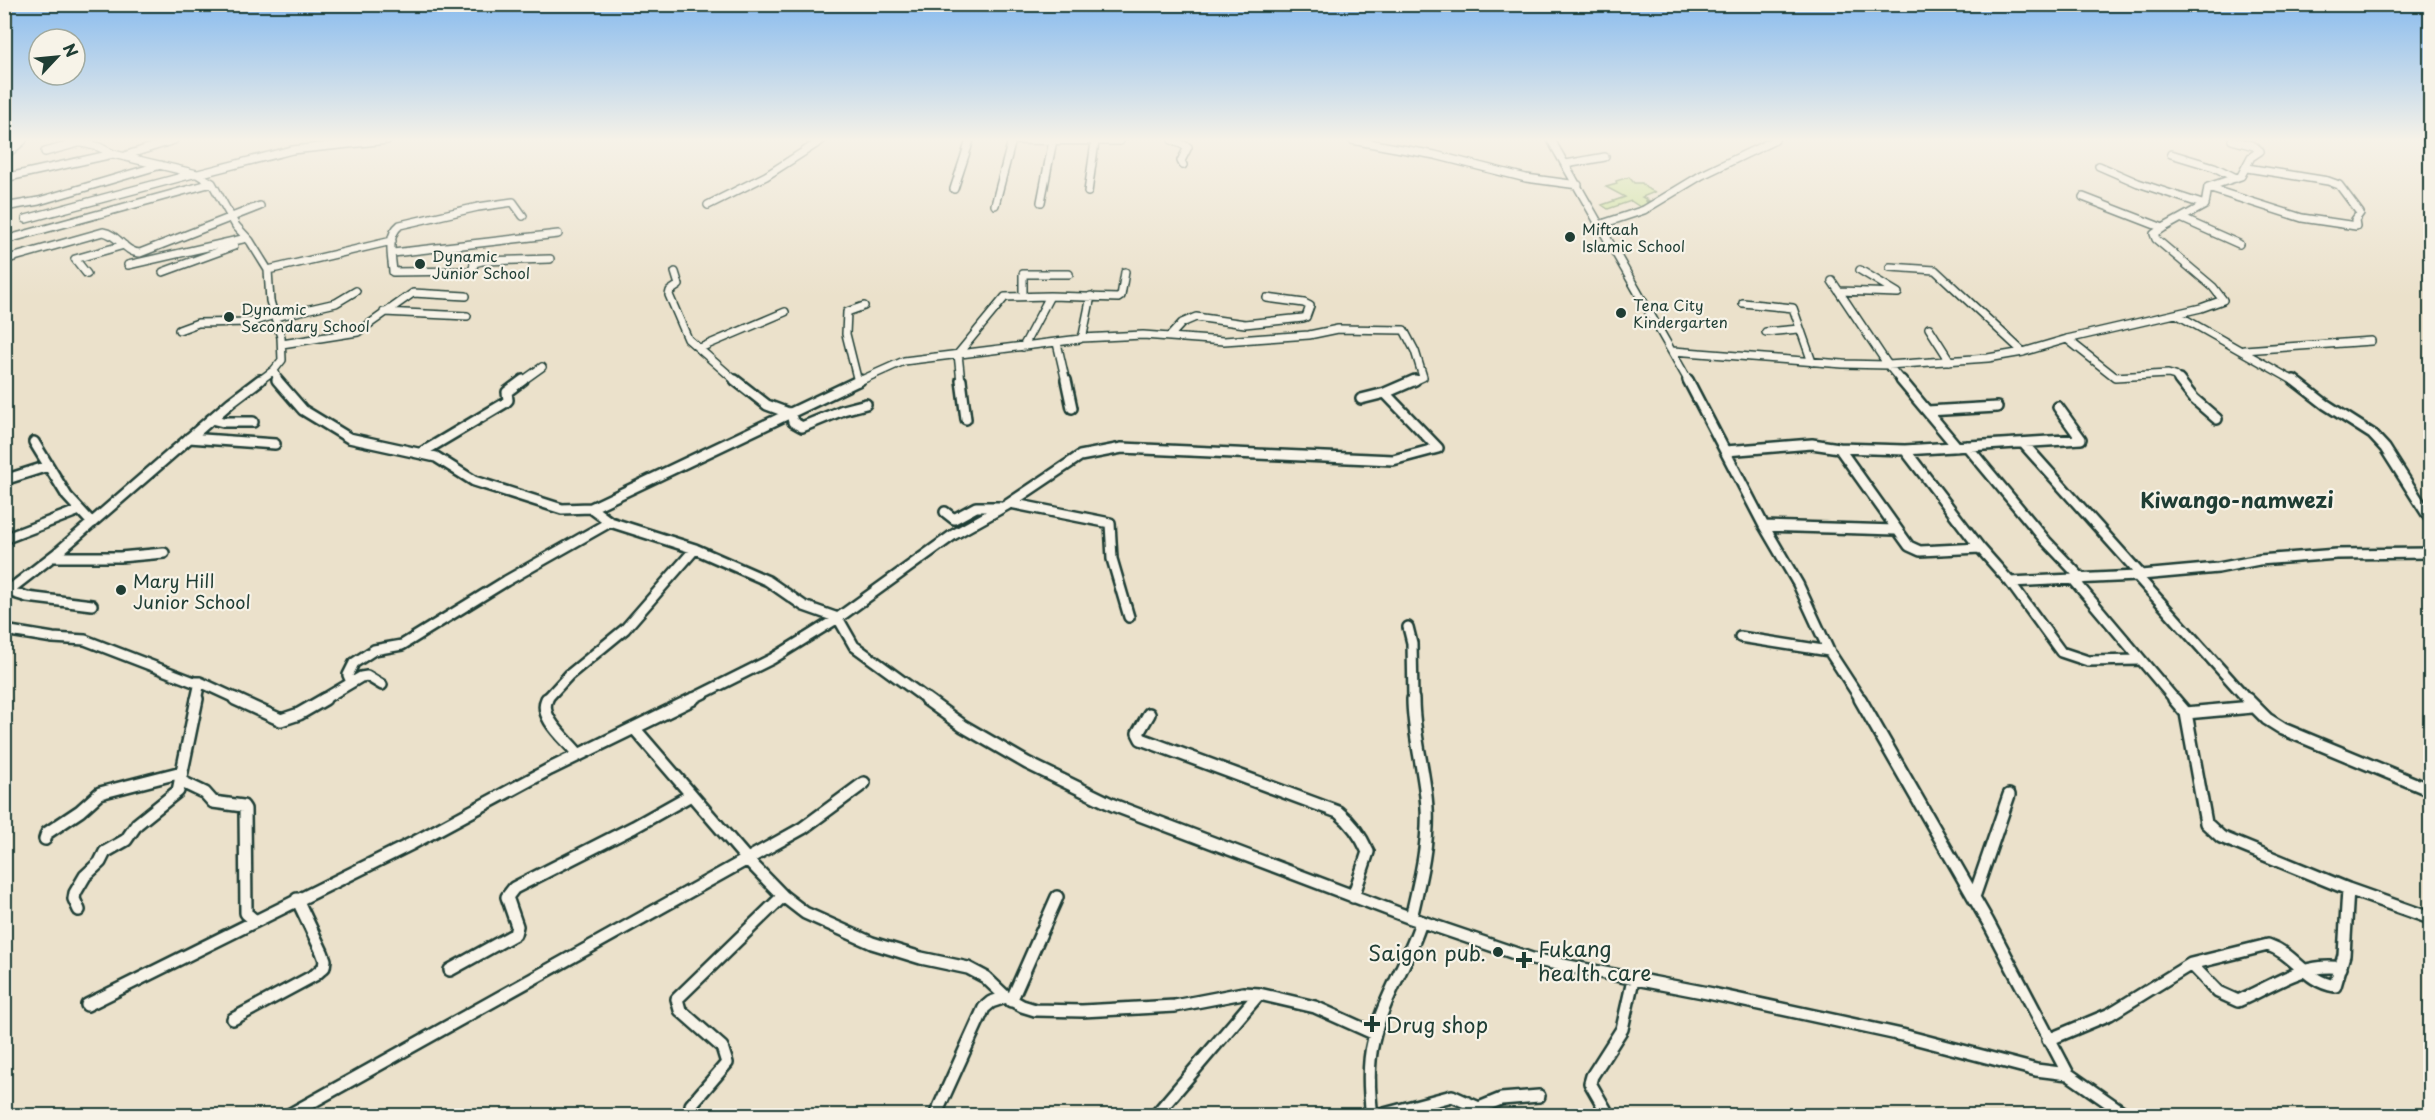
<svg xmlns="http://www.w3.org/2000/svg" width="2435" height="1120" font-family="'Playpen Sans',sans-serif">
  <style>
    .green { fill: #c7df95; stroke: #738e64; stroke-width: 1.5 }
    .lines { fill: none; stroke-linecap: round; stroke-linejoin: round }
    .minor-far2-casing { stroke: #1f3d34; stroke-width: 10 }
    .minor-far1-casing { stroke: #1f3d34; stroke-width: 14 }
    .minor-casing { stroke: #1f3d34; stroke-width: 16 }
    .major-casing { stroke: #1f3d34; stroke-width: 12 }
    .minor-far2 { stroke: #f7f3e8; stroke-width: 7 }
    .minor-far1 { stroke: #f7f3e8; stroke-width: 9 }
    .minor { stroke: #f7f3e8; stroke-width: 11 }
    .major { stroke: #f7f3e8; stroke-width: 9 }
    .poi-dot { fill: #1f3d34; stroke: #f7f3e8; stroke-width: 2 }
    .labels { text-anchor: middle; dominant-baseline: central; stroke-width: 4.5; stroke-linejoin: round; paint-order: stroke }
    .far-poi-label { font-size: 15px; fill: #1f3d34; stroke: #f7f3e8; text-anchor: start }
    .poi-label { font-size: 18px; fill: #1f3d34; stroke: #f7f3e8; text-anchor: start }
    .quarter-label { font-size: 21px; font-weight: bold; fill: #1f3d34; stroke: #f7f3e8 }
    .near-poi-label { font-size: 21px; fill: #1f3d34; stroke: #f7f3e8; text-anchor: start }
  </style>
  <rect width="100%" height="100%" fill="#ebe1cb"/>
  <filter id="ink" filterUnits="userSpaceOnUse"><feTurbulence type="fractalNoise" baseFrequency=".0167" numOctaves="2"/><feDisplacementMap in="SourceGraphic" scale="12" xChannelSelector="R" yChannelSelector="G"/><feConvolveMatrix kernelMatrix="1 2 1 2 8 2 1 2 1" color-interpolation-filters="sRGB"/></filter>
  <g filter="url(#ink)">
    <!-- green -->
    <path class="green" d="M1629 177 1634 183H1642L1646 188 1655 192 1642 197 1651 202 1646 201 1648 204 1640 207 1631 201 1608 209 1602 205 1625 197 1606 187 1617 184 1616 181Z"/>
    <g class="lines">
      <!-- minor-far2 casing -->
      <g class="minor-far2-casing">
        <path id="minor-far2" d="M70 140 99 147 113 154
          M1012 140 1120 141
          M1172 140 1188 147 1181 161 1183 165
          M1352 140 1435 155 1526 178 1578 185
          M1551 140 1689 382
          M45 152 78 143
          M2171 154 2214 167 2236 178
          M127 155 174 140
          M1566 164 1605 157
          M2099 166 2138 183 2205 205
          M198 174 292 150 387 140
          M4 178 113 154 197 174 212 183 236 226 250 241 268 270 270 301 281 337 282 360 274 370 258 382
          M2208 188 2302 218 2356 226 2355 220 2360 213 2339 185 2328 181 2247 168
          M954 189 970 140
          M1088 192 1095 142
          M1041 202 1053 140
          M708 205 766 176 822 140
          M995 205 1012 140
          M4 207 39 201 161 165
          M523 216 513 202 478 207 400 225C386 236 392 257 393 272L469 271 473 269 474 263 482 261 550 259
          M26 219 193 174
          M2183 219 2239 244
          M1599 225 1644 210 1702 175 1775 140
          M2163 228 2205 205 2208 187 2241 176 2251 157 2260 151 2254 146 2232 140
          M12 238 212 183
          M393 253 558 234
          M4 260 103 232C118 234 125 253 140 253L260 206
          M128 265 247 238
          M1890 267 1935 270 2023 352
          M268 270 392 241
          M163 272 234 246
          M675 272 679 285 670 291 669 295 688 339 737 382
          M87 274 75 259 124 245
          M1832 281 1888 365 1902 382
          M1839 291 1898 293 1860 270
          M1023 295V274H1069
          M1743 303 1793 308 1812 362
          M384 312 467 316
          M2176 314 2296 382
          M275 317 336 303 356 291
          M1929 328 1950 361
          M179 330 198 323 252 322 275 315
          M1766 332 1799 329
          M1170 336 1182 323 1196 317 1245 324 1303 318 1306 317 1310 306 1304 303 1267 298
          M1082 338 1143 335 1224 341 1309 335 1338 329 1404 330 1415 351 1423 377 1412 382
          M2067 339 2115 377 2168 374 2175 376 2180 382
          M1057 343 1066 382
          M282 344 358 332 413 293 466 296
          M1023 347 1050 296 1118 298 1121 296 1125 272
          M700 348 785 312
          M2244 350 2371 341
          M1673 351 1843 364 1888 365 1988 358 2023 352 2067 339 2201 308 2223 300 2213 287 2156 239 2154 234 2163 228 2083 197
          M274 370 279 382
          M521 382 542 367
          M857 382 904 361 1080 339 1083 335 1091 296
          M858 382 846 334 847 312 864 306
          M961 382 958 354 1005 297 1050 296"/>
      </g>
      <!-- minor-far1 casing -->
      <g class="minor-far1-casing">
        <path id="minor-far1" d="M277 380 303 410 349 438 436 457 474 481 562 509 591 508 610 522 695 549 768 581 804 606 838 618 854 646 928 700
          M735 380 767 405 791 414 793 422 802 427 843 410 866 404
          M961 380 966 419
          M1066 380 1072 408
          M1688 380 1764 526 1798 584 1829 651 1861 700
          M1901 380 1957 447
          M2179 380 2194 399 2217 419
          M2294 380 2325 404 2372 434 2385 448 2430 519
          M1361 399 1385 393 1415 380
          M1927 411 1997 407
          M211 419 223 422H253
          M189 438 275 444
          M34 442 67 496 92 523
          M2023 443 2141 575 2137 576 2248 700
          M1967 446 2046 541 2082 579
          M1839 448 1909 546 1920 551 1980 548
          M1905 450 1980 548 2010 582 2061 652 2088 661 2139 660
          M1726 451 1812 444 1839 448 1905 450 2081 439 2058 407
          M421 453 505 403 508 400 507 392 523 380
          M4 480 48 466
          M1010 503 1110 523 1112 559 1129 617
          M591 508 860 380
          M945 512 954 519 976 507H1000
          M1764 526 1896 530
          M4 539 77 511
          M52 557H120L164 553
          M2141 575 2218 568 2259 560 2337 554 2430 553
          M2073 579 2175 700
          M2010 582 2137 576
          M8 591 27 597 92 605
          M4 594 57 553 231 402 260 380
          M1408 627 1412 643 1413 700
          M4 630 53 638 85 640 194 682H200L239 700
          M1740 637 1829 651
          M351 682 348 675 354 663 374 650 402 645 506 581 610 522
          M196 700 200 682
          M322 700 361 677 367 676 382 685
          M546 700 569 675 625 629 695 549
          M690 700 772 659 838 618 953 535 1007 505 1080 456 1122 448 1393 460 1438 448 1385 393"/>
      </g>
      <!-- minor casing -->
      <g class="minor-casing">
        <path id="minor" d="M235 699 281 720 299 714 325 699
          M547 699C538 717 566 739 577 753
          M693 699 634 728 746 858 783 896 805 913 872 943 921 958 968 968 985 977 1006 997 1022 1006 1035 1010 1082 1011 1175 1006 1243 993 1259 994 1315 1007 1375 1034
          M926 699 963 726 1027 763 1113 805 1411 918 1532 959 1713 994 1902 1035 2036 1070 2068 1074
          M1860 699 1988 922 2068 1074 2128 1116
          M2174 699 2186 713 2206 823 2221 837 2348 889 2430 918
          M2247 699 2267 719 2283 729 2430 790
          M2186 713 2252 707
          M1149 714 1138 733 1141 739 1338 812C1352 823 1361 836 1368 852L1353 897
          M180 781 205 793 213 802 243 806 245 809 246 913 254 920
          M45 839 47 833 80 811 100 793 182 772
          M1974 897 2009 795
          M79 910 74 899 75 893 85 876 100 862 105 852 126 840 137 824 178 791 197 699
          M1411 918C1419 883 1429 845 1427 808 1425 771 1413 736 1413 699
          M2191 964 2218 992 2238 1001C2272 987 2302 962 2341 968
          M450 970 515 934 517 926 507 897 514 888 634 827 691 795
          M1011 1001 1057 897
          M87 1005 413 843 550 769 634 728
          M233 1019 315 975 324 967 325 960 322 952 297 899
          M2048 1040 2110 1014 2191 964 2268 945C2295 954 2306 982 2335 986L2344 955 2348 889
          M691 1105 727 1063 722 1047 680 1010 677 999 783 896
          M287 1116 803 828 864 783
          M935 1116 984 1008 991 1002 1006 997
          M1155 1116 1259 994
          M1372 1116C1369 1092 1367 1066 1373 1042 1382 1000 1408 963 1421 922
          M1377 1116 1452 1096 1479 1108 1501 1099 1539 1096
          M1609 1116 1590 1083 1592 1076 1622 1029 1633 980"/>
      </g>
      <!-- major casing -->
      <g class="major-casing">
        <path id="major" d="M4 155 22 140"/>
      </g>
      <!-- minor-far2 -->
      <use href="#minor-far2" class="minor-far2"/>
      <!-- minor-far1 -->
      <use href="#minor-far1" class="minor-far1"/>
      <!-- minor -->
      <use href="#minor" class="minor"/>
      <!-- major -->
      <use href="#major" class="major"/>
    </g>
  </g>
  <!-- sky -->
  <linearGradient id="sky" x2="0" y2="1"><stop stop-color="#8abcee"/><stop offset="0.47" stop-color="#f6f2e8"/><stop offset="1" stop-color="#f6f2e8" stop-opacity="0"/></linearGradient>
  <rect width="2435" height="297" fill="url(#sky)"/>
  <!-- markers -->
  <g class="poi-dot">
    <circle cx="1570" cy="237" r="6"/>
    <circle cx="420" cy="264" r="6"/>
    <circle cx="1621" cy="313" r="6"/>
    <circle cx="229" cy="317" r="6"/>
    <circle cx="121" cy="590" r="6"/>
    <circle cx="1498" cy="952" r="6"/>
    <path d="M1521 951h6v6h6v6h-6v6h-6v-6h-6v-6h6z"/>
    <path d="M1369 1015h6v6h6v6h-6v6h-6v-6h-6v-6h6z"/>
  </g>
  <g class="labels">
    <!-- far-poi labels -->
    <g class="far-poi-label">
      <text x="1582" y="228">Miftaah<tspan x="1582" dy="17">Islamic School</tspan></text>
      <text x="432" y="255">Dynamic<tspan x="432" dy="17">Junior School</tspan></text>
      <text x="1633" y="304">Tena City<tspan x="1633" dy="17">Kindergarten</tspan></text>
      <text x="241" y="308">Dynamic<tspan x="241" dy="17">Secondary School</tspan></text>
    </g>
    <!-- poi labels -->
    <g class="poi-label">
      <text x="133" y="580">Mary Hill<tspan x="133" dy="21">Junior School</tspan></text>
    </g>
    <!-- quarter labels -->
    <g class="quarter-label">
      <text x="2237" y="499">Kiwango-namwezi</text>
    </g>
    <!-- near-poi labels -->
    <g class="near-poi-label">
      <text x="1538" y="948">Fukang<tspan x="1538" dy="24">health care</tspan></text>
      <text x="1486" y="952" text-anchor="end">Saigon pub.</text>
      <text x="1386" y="1024">Drug shop</text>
    </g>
  </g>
  <!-- margin -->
  <rect width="2435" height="1120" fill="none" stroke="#f7f3e8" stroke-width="24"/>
  <rect x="12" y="12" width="2411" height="1096" fill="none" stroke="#1f3d34" stroke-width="2" filter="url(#ink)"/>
  <!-- north arrow -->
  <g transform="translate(57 57) rotate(64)"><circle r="28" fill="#f7f3e8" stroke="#a1aaa0" stroke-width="1.5"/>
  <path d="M0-4.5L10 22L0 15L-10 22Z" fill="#1f3d34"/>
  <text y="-9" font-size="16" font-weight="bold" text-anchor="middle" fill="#1f3d34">N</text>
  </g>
</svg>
